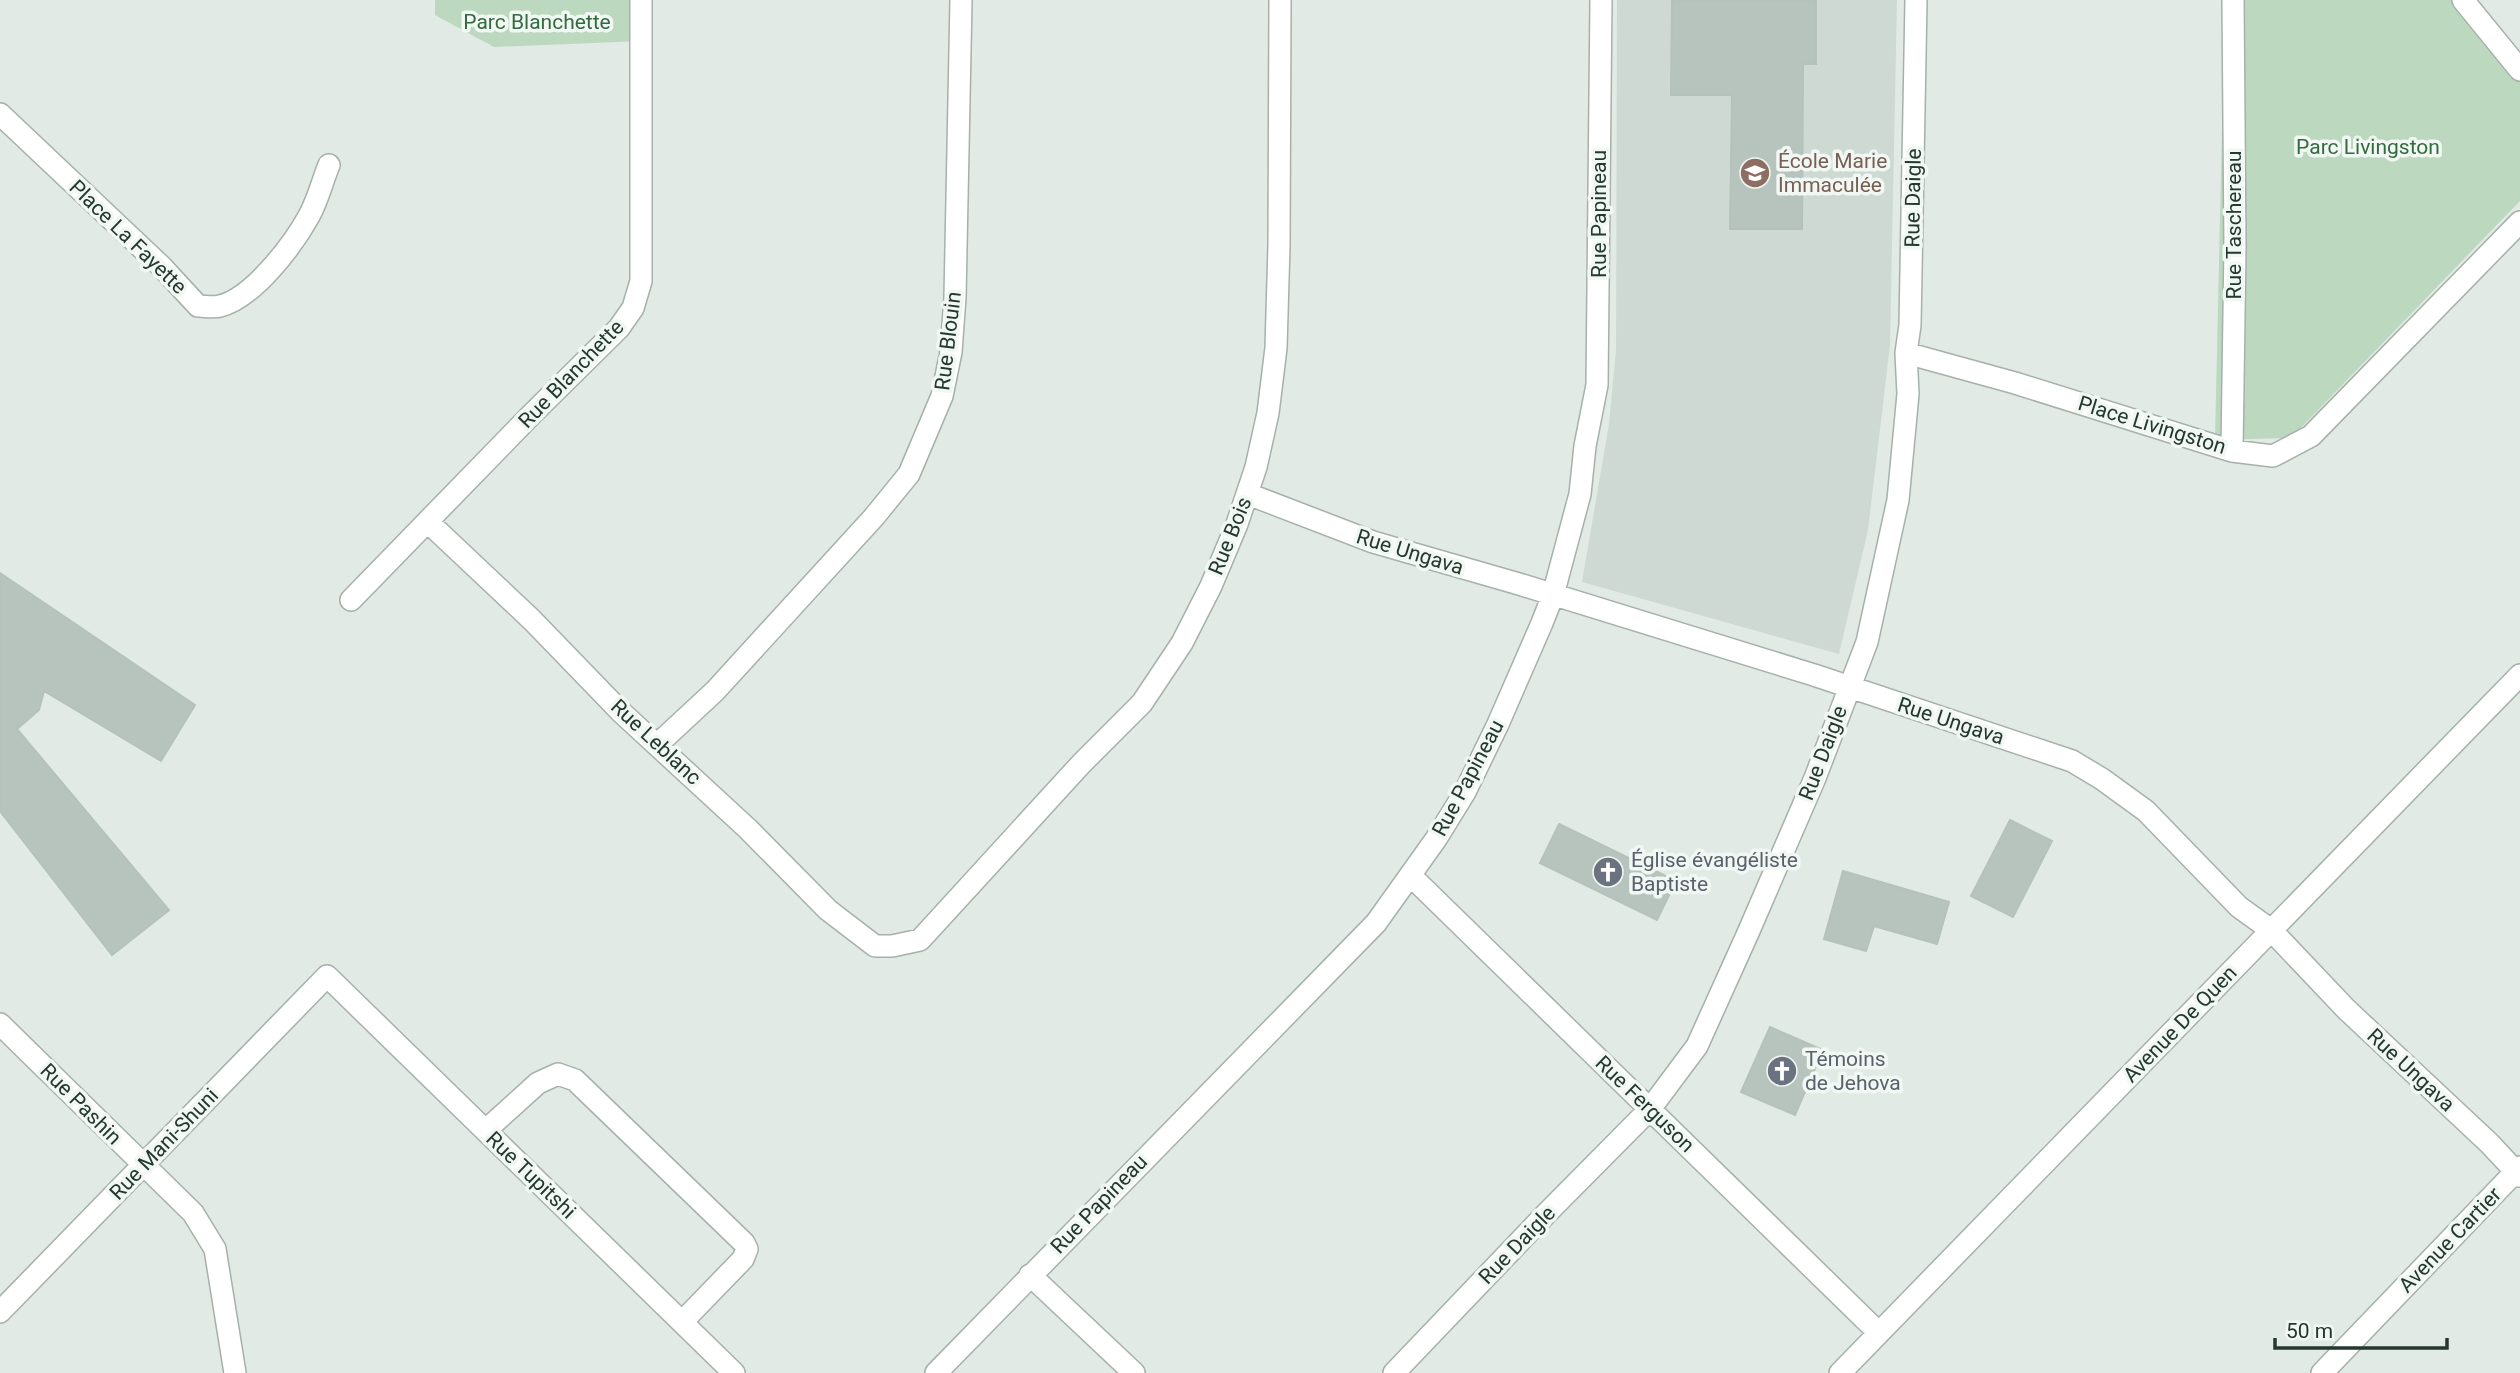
<svg xmlns="http://www.w3.org/2000/svg" width="2520" height="1373" font-family="Roboto,sans-serif">
  <style>
    .built { fill: #cfd9d3 }
    .green { fill: #bcd8bf }
    .building { fill: #b7c4bd; stroke: #b4c2ba; stroke-width: 2 }
    .lines { fill: none; stroke-linecap: round; stroke-linejoin: round }
    .minor-casing { stroke: #a5b1aa; stroke-width: 24 }
    .minor { stroke: #fff; stroke-width: 21 }
    .labels { text-anchor: middle; dominant-baseline: central; stroke-width: 7; stroke-linejoin: round; paint-order: stroke }
    .park-label { font-size: 21px; fill: #336a3f; stroke: #f1f7f3 }
    .education-label { font-size: 21px; fill: #785e54; stroke: #f1f7f3; text-anchor: start }
    .street-label { font-size: 21px; fill: #24382f; stroke: #f1f7f3 }
    .worship-label { font-size: 21px; fill: #5b616d; stroke: #f1f7f3; text-anchor: start }
  </style>
  <rect width="100%" height="100%" fill="#e1eae4"/>
  <!-- built -->
  <path class="built" d="M1617 0H1897L1890 345 1868 530 1839 654 1582 582 1609 424 1616 350Z"/>
  <!-- green -->
  <path class="green" d="M435 0H642L641 41 494 47 435 15Z
    M2225 0H2466L2520 74V201L2291 438 2215 440Z"/>
  <!-- building -->
  <path class="building" d="M1672 0H1816V64H1803L1802 229H1730L1732 95H1671Z
    M0 573 195 705 161 761 44 691 39 710 17 729 169 910 112 955 0 811Z
    M2010 820 2052 841 2013 917 1971 896Z
    M1559 824 1676 881 1657 920 1540 863Z
    M1843 871 1949 902 1937 944 1874 926 1866 951 1824 939Z
    M1770 1027 1823 1050 1795 1115 1741 1092Z"/>
  <g class="lines">
    <!-- minor casing -->
    <g class="minor-casing">
      <path id="minor" d="M2463 0 2520 70
        M0 114 162 267 198 306C205 306 214 308 220 306 253 298 293 245 309 216 318 200 322 182 329 165
        M1906 353 2015 383 2232 451 2273 456 2311 436 2520 222
        M2232 451 2235 246 2233 0
        M1248 494 1373 542 1519 584 1814 675 2072 761 2102 779 2146 811 2239 907 2271 930 2346 1009 2489 1143 2520 1176
        M428 522 532 620 621 712 748 829 828 910 875 946H892L920 940 1082 763 1142 703 1182 643 1211 586 1237 524 1256 467 1268 413 1276 348 1279 245 1280 0
        M351 600 531 415 619 328 633 308 641 281V0
        M658 744 715 691 874 517 909 474 942 396 951 352 955 297 961 0
        M1411 876 1879 1333
        M0 1024 193 1213 215 1249 235 1373
        M486 1130 538 1083 558 1074 575 1080 744 1243 747 1249 743 1259 682 1322
        M1030 1275 1134 1373
        M0 1312 327 976 734 1373
        M936 1373 1376 923 1436 839 1465 792 1498 724 1542 623 1553 595 1580 494 1585 446 1597 385 1601 0
        M1394 1373 1545 1215 1650 1109 1697 1046 1748 933 1815 778 1867 642 1898 500 1908 394 1906 353 1910 325 1916 0
        M1840 1373 2520 675
        M2322 1373 2520 1167"/>
    </g>
    <!-- minor -->
    <use href="#minor" class="minor"/>
  </g>
  <!-- icons -->
  <defs>
    <g id="school-disc" transform="scale(1.575)"><circle r="9.5" fill="#8d6e63" stroke="#f1f7f3"/><path d="M0-5L7-2L0 1L-7-2ZM-4 1L0 2.5L4 1V4Q0 6-4 4Z" fill="#fff"/></g>
    <g id="church-disc" transform="scale(1.575)"><circle r="9.5" fill="#6b7280" stroke="#f1f7f3"/><path d="M-1.2-6h2.4v3.5h3.3v2.4h-3.3V6h-2.4V-.1h-3.3v-2.4h3.3Z" fill="#fff"/></g>
  </defs>
  <g fill-rule="evenodd">
    <use href="#school-disc" x="1755" y="173"/>
    <use href="#church-disc" x="1608" y="872"/>
    <use href="#church-disc" x="1782" y="1071"/>
  </g>
  <g class="labels">
    <!-- park labels -->
    <g class="park-label">
      <text x="537" y="22">Parc Blanchette</text>
      <text x="2368" y="147">Parc Livingston</text>
    </g>
    <!-- education labels -->
    <g class="education-label">
      <text x="1778" y="161">École Marie<tspan x="1778" dy="24">Immaculée</tspan></text>
    </g>
    <!-- street labels -->
    <g class="street-label">
      <text transform="translate(1913 198) rotate(-89)">Rue Daigle</text>
      <text transform="translate(1599 214) rotate(-90)">Rue Papineau</text>
      <text transform="translate(2234 225) rotate(-90)">Rue Taschereau</text>
      <text transform="translate(128 237) rotate(44)">Place La Fayette</text>
      <text transform="translate(948 341) rotate(-83)">Rue Blouin</text>
      <text transform="translate(571 374) rotate(-46)">Rue Blanchette</text>
      <text transform="translate(2152 425) rotate(17)">Place Livingston</text>
      <text transform="translate(1230 536) rotate(-68)">Rue Bois</text>
      <text transform="translate(1410 552) rotate(17)">Rue Ungava</text>
      <text transform="translate(1951 721) rotate(18)">Rue Ungava</text>
      <text transform="translate(656 742) rotate(43)">Rue Leblanc</text>
      <text transform="translate(1823 753) rotate(-69)">Rue Daigle</text>
      <text transform="translate(1468 778) rotate(-62)">Rue Papineau</text>
      <text transform="translate(2180 1024) rotate(-46)">Avenue De Quen</text>
      <text transform="translate(2411 1070) rotate(43)">Rue Ungava</text>
      <text transform="translate(81 1104) rotate(45)">Rue Pashin</text>
      <text transform="translate(1645 1104) rotate(44)">Rue Ferguson</text>
      <text transform="translate(164 1144) rotate(-46)">Rue Mani-Shuni</text>
      <text transform="translate(531 1175) rotate(44)">Rue Tupitshi</text>
      <text transform="translate(1099 1204) rotate(-46)">Rue Papineau</text>
      <text transform="translate(2450 1240) rotate(-46)">Avenue Cartier</text>
      <text transform="translate(1517 1245) rotate(-46)">Rue Daigle</text>
    </g>
    <!-- worship labels -->
    <g class="worship-label">
      <text x="1631" y="860">Église évangéliste<tspan x="1631" dy="24">Baptiste</tspan></text>
      <text x="1805" y="1059">Témoins<tspan x="1805" dy="24">de Jehova</tspan></text>
    </g>
  </g>
  <!-- scale -->
  <path d="M2275 1338v10h172v-10" fill="none" stroke="#24382f" stroke-width="3.5"/>
  <text x="2286" y="1338" font-size="21" fill="#24382f" stroke="#f1f7f3" stroke-width="5" paint-order="stroke">50 m</text>
</svg>
